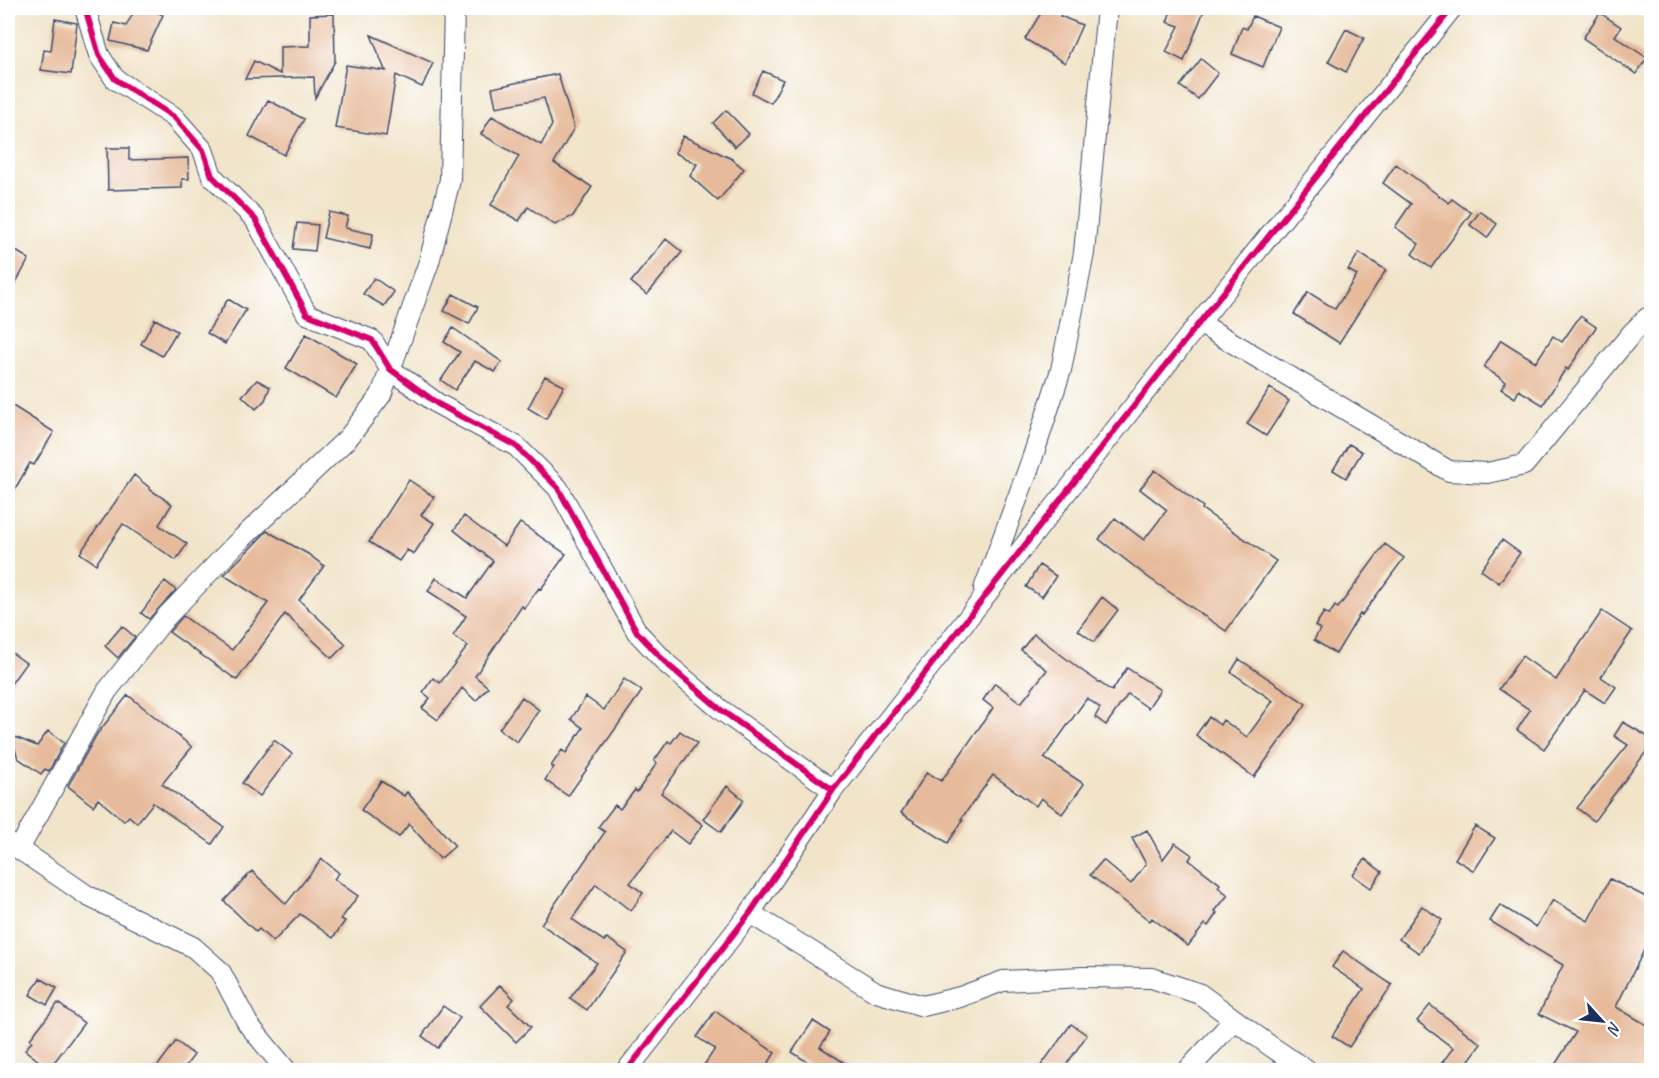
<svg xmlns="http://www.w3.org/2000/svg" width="1659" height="1078" font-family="Caveat,sans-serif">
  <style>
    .building { fill: #e6ba9a }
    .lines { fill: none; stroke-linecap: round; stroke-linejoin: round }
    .street-casing { stroke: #3b4a6e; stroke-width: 22 }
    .street { stroke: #fff; stroke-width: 20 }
    .cycleway-casing { stroke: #fff; stroke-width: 10 }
    .cycleway { stroke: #d6006c; stroke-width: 6 }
  </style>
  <rect width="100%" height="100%" fill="#fff"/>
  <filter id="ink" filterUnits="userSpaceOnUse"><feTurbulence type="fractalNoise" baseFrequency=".0167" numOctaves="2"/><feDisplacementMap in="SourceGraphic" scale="12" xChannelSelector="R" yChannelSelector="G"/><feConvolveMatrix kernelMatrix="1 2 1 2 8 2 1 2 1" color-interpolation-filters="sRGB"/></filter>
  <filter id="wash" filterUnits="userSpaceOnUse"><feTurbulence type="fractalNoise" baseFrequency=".008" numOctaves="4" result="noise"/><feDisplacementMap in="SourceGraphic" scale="24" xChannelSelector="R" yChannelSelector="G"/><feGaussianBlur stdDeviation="1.35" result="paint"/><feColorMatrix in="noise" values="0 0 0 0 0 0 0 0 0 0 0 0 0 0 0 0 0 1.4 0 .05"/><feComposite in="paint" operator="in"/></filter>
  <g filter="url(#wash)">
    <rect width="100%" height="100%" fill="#f1e4c9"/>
    <g id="blocks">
      <!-- building -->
      <path class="building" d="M136 8H148L163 15 147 50 110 41 114 23 126 26Z
        M1044 8H1066L1060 16 1082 25 1065 63 1025 39Z
        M1172 8H1205L1184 61 1166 52 1179 26 1167 22Z
        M1600 13 1621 27 1615 36 1647 58 1636 74 1583 38Z
        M334 14 335 61 315 98 314 77 245 79 254 61 280 74V47L310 46V15Z
        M1253 16 1279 27 1263 67 1232 54 1242 27 1247 29Z
        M55 19 77 23 71 74 41 70 44 50 51 51Z
        M1346 29 1364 38 1346 72 1328 62Z
        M371 35 433 63 422 87 396 75 386 136 335 128 346 65 387 71 385 70Z
        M1201 59 1218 73 1198 99 1180 86Z
        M763 71 783 80 771 103 752 93Z
        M558 74 574 128 554 163 592 187 573 216 555 225 528 207 519 221 491 205 519 156 481 134 492 116 541 145 552 125 544 98 496 107 492 88Z
        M268 100 304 119 284 155 249 136Z
        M726 110 749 134 735 147 713 123Z
        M683 136 732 159 744 169 718 201 690 176 697 164 675 153Z
        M107 148H129V160L188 158 189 179H182V188L108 190Z
        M1396 164 1449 203 1452 199 1471 213 1431 268 1412 254 1419 244 1395 227 1411 204 1383 183Z
        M1480 211 1497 224 1487 238 1470 225Z
        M329 212 348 216 345 228 373 234 370 249 323 238Z
        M297 223 318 225 315 251 293 249Z
        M666 239 682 252 647 295 631 282Z
        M8 246 29 259 8 297Z
        M1359 253 1386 270 1339 343 1294 314 1308 292 1335 309 1357 275 1348 270Z
        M374 278 394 292 384 306 363 294Z
        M453 294 478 307 469 324 444 311Z
        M228 299 246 310 225 344 207 333Z
        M1580 316 1596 327 1568 370 1566 368 1543 405 1519 390 1515 398 1501 389 1506 382 1484 367 1501 340 1536 362 1553 336 1562 342Z
        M155 319 177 331 162 356 141 344Z
        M453 328 502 362 495 372 475 361 455 390 441 380 460 352 444 342Z
        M306 334 357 364 336 398 286 368Z
        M545 376 564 386 546 419 528 408Z
        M257 380 270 387 265 400 256 409 242 396Z
        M1270 388 1289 401 1266 436 1247 424Z
        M8 403 54 432 34 465 30 463 8 501Z
        M1349 444 1362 452 1346 478 1333 470Z
        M1155 470 1203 507 1202 509 1276 561 1226 631 1149 578 1099 539 1115 518 1144 540 1167 510 1140 489Z
        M134 475 150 488 149 489 172 504 159 525 187 544 176 560 123 524 96 564 80 553Z
        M409 480 434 497 421 515 434 523 414 554 407 550 399 561 369 542Z
        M464 516 504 546 520 523 566 554 541 589 539 588 524 608 522 606 475 676 488 687 476 701 462 688 438 720 422 708 430 698 423 692 433 678 440 683 468 646 453 636 466 616 428 591 436 578 467 598 493 561 454 530Z
        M267 531 308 554 324 566 299 600 346 644 332 658 285 614 237 680 169 632 183 616 232 650 268 603 224 575Z
        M1502 540 1520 553 1499 583 1481 570Z
        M1385 544 1404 558 1362 615 1360 614 1336 654 1314 640 1320 629 1315 626 1324 612 1329 615 1335 606 1338 608Z
        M1039 565 1056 576 1042 597 1026 587Z
        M165 581 176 590 149 619 141 613Z
        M1102 597 1118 610 1094 642 1078 630Z
        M1602 611 1632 631 1601 677 1616 687 1605 703 1585 690 1544 749 1517 730 1530 710 1499 689 1522 656 1556 680Z
        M122 626 135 637 118 658 105 646Z
        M1034 634 1081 670 1112 691 1127 668 1160 690 1148 708 1128 694 1106 725 1095 717 1100 708 1087 698 1044 758 1084 784 1062 814 1041 798 1036 806 993 775 961 819 963 820 948 843 901 813 927 772 941 781 956 761 993 708 983 700 995 683 1021 703 1047 670 1021 650Z
        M8 650 26 663 8 688Z
        M1239 659 1306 704 1254 777 1196 735 1209 717 1220 725 1223 720 1247 737 1273 701 1231 672Z
        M624 679 642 691 568 796 545 780 554 767 551 766 562 750 566 753 583 728 571 719 586 697 604 710Z
        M128 695 192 747 162 784 224 827 212 844 153 803 137 823 129 816 124 821 98 799 93 806 68 786 97 734Z
        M522 697 539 710 517 742 499 729Z
        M1623 722 1652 739V744L1594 821 1577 808 1628 745 1614 736Z
        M48 731 64 743 49 771 45 769 41 774 18 758 10 735 37 746Z
        M680 731 697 743 661 793 703 825 688 844 671 831 630 883 643 893 631 911 596 884 572 919 604 941 607 938 627 952 587 1010 570 998 597 963 541 924 605 832 598 827 615 805 620 809 635 790 637 792 657 763 654 761 668 741 671 743Z
        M274 740 292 754 260 796 242 783Z
        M381 781 404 796 407 792 455 846 440 859 409 824 399 837 361 810Z
        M727 786 744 800 721 832 703 819Z
        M1475 826 1495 838 1474 871 1455 859Z
        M1147 830 1163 859 1175 843 1192 855 1189 860 1220 884 1218 887 1228 895 1215 911 1217 913 1208 926 1205 924 1188 946 1152 918 1150 921 1090 875 1103 860 1131 884 1146 864 1132 838Z
        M322 859 339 873 334 879 358 896 341 919 345 921 333 938 300 914 273 942 259 929 256 932 224 901 252 871 286 904Z
        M1365 859 1382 872 1371 888 1353 875Z
        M1610 879 1652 900V934L1616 1007 1652 1028V1071H1551L1576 1032 1539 1014 1563 965 1490 921 1500 905 1536 927 1553 900 1588 921Z
        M1422 906 1442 920 1419 953 1399 939Z
        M1343 951 1392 985 1349 1047 1332 1036 1364 989 1332 967Z
        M40 978 57 988 47 1005 30 995Z
        M500 985 514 999 508 1005 531 1027 516 1042 480 1006Z
        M58 1003 84 1023 49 1069 25 1050 32 1041 30 1039Z
        M1430 1005 1481 1044 1461 1071H1436L1453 1048 1417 1021Z
        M443 1006 460 1018 438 1048 422 1036Z
        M715 1011 775 1053 763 1071H700L715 1049 697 1037Z
        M813 1021 830 1032 820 1047 857 1071H821L792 1052Z
        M1071 1024 1087 1035 1062 1071H1037Z
        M176 1041 194 1055 182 1071H154Z"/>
    </g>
  </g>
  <g filter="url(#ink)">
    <use href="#blocks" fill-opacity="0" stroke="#3b4a6e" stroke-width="1.5"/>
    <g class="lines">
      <!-- street casing -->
      <g class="street-casing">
        <path id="street" d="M85 8 99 55 115 79 174 117 203 150 212 176 255 219 307 314 372 340 390 369 438 404 516 446 558 488 637 632 667 664 721 710 833 790
          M1199 323 1449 471 1487 473 1524 465 1632 333 1647 318 1652 317
          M984 589 1032 459 1061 370 1084 253 1107 8
          M8 843 19 849 88 896 193 947 220 971 248 1024 286 1070
          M19 849 107 691 165 618 236 544 348 438 381 395 429 262 450 180 454 8
          M750 913 876 992 923 1006 960 997 1003 981 1083 977 1152 978 1200 994 1269 1045 1306 1070
          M627 1070 750 913 833 790 1199 323 1452 8
          M1188 1070 1234 1020"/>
      </g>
      <!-- street -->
      <use href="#street" class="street"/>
      <!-- cycleway casing -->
      <g class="cycleway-casing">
        <path id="cycleway" d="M85 8 99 55 115 79 174 117 203 150 212 176 255 219 307 314 372 340 390 369 438 404 516 446 558 488 637 632 667 664 721 710 833 790
          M627 1070 750 913 833 790 1199 323 1452 8"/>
      </g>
      <!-- cycleway -->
      <use href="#cycleway" class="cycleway"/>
    </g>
  </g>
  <!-- margin -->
  <rect width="1659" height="1078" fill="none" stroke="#fff" stroke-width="30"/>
  <!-- north arrow -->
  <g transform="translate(1602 1021) rotate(117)" stroke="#ffffff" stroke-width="4.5" paint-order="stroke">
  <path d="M0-4.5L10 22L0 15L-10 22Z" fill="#1b2f5e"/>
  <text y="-9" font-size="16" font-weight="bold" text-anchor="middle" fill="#1b2f5e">N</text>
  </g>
</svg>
